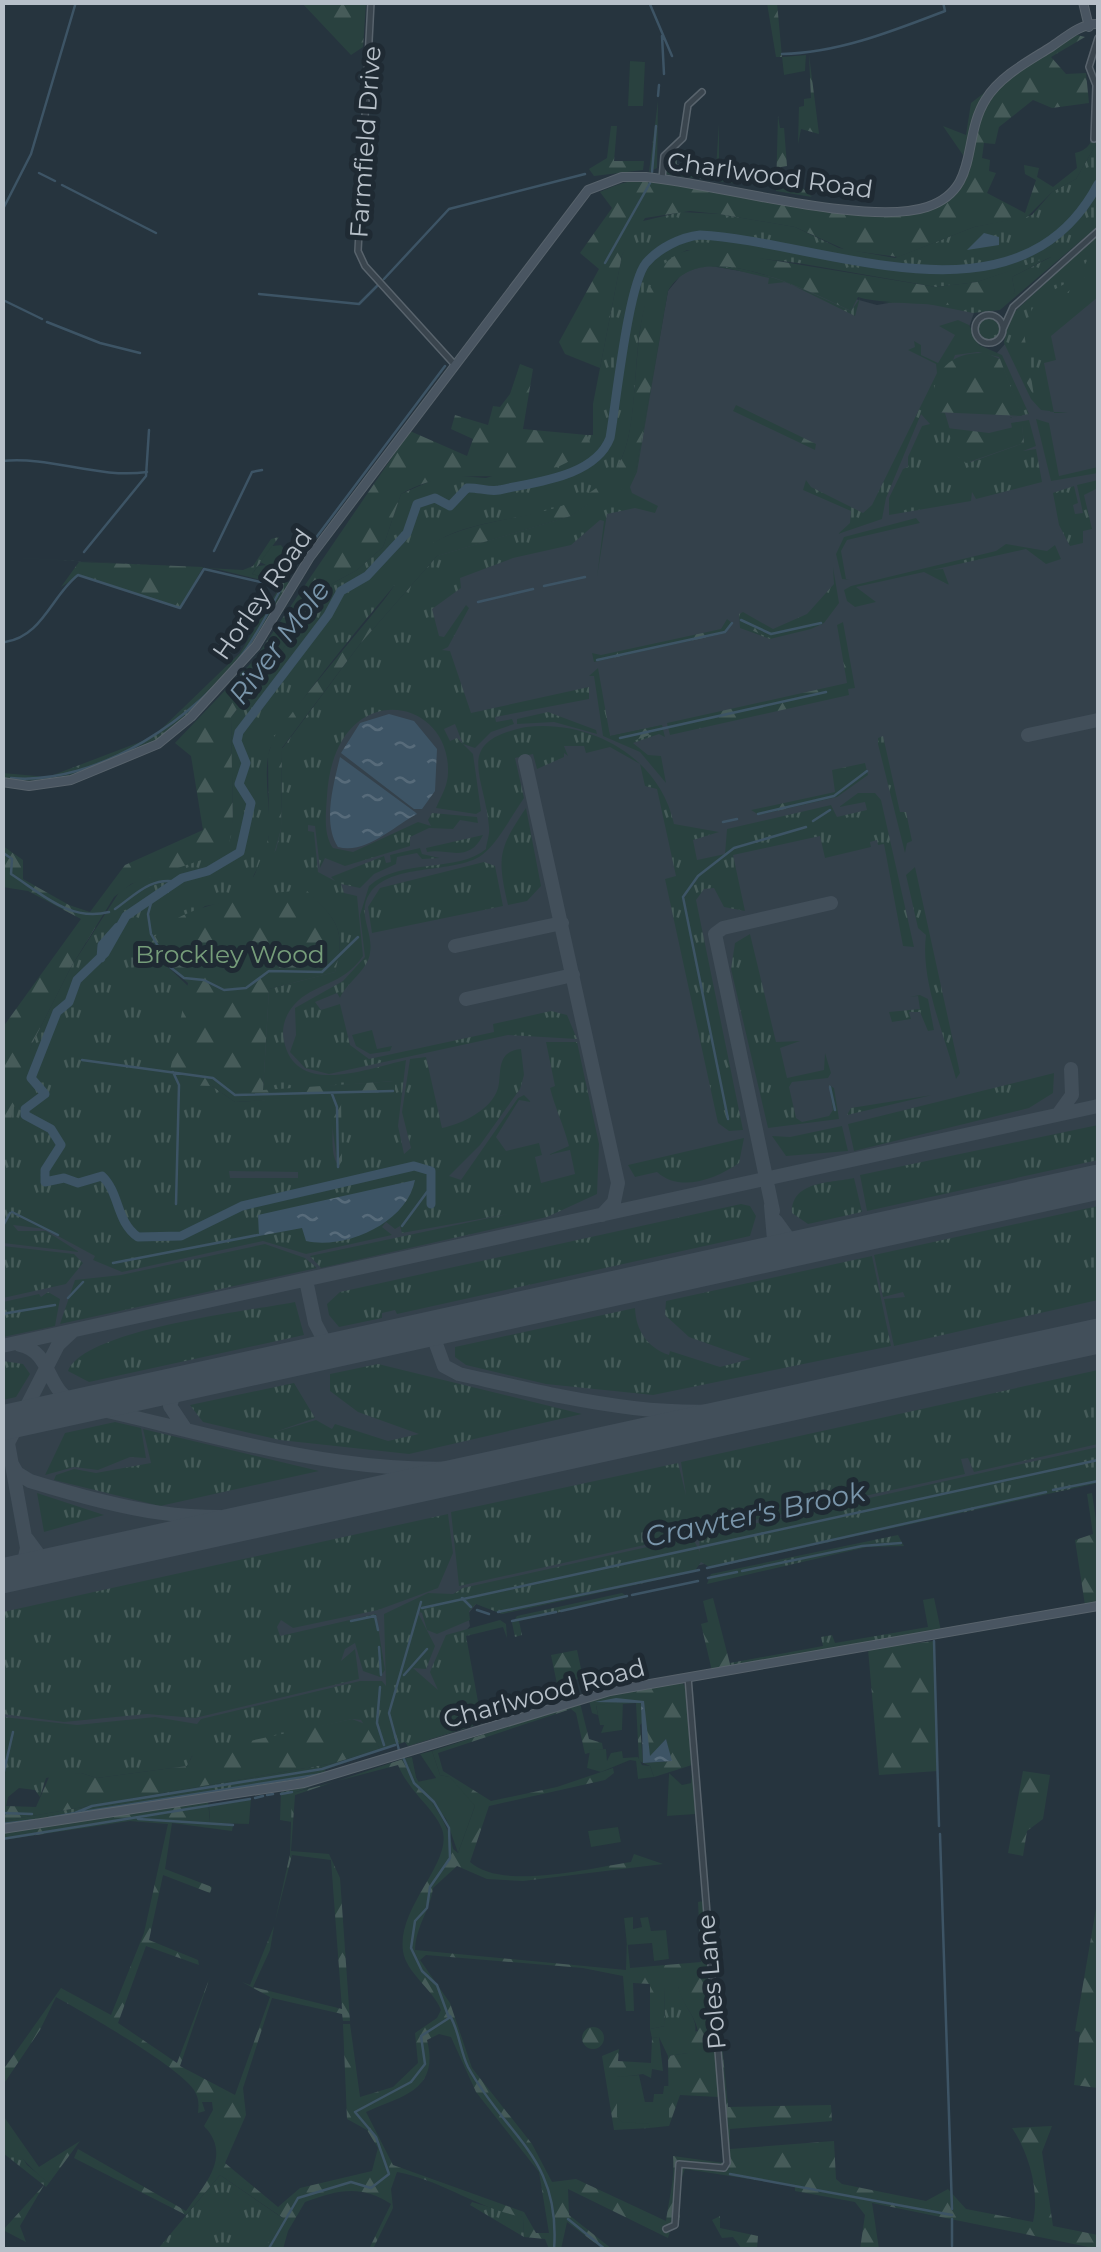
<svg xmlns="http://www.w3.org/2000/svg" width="1101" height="2252" font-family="Montserrat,sans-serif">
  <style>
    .airport { fill: #34414b }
    .grass { fill: url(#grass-tufts); fill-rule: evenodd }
    .forest { fill: url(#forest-firs); fill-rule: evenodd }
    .garden { fill: #29413f }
    .water { fill: url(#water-ripples) }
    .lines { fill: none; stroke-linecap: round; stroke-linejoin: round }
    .stream { stroke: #3d5465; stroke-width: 2.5 }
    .river { stroke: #3d5465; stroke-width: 9 }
    .taxiway { stroke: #424f5a; stroke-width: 14 }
    .runway { stroke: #424f5a; stroke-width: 35 }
    .street-casing { stroke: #58636c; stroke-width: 8 }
    .secondary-casing { stroke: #58636c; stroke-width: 10 }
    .street { stroke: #3a454e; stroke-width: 5 }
    .secondary { stroke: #495561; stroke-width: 8 }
    .labels { text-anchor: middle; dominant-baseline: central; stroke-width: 10; stroke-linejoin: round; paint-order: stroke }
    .street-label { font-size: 25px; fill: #b7c0c9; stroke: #1f2a33 }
    .park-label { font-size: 25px; fill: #769d7a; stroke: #1f2a33 }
    .water-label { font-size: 28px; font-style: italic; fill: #7995aa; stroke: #1f2a33 }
  </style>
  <defs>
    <pattern id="grass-tufts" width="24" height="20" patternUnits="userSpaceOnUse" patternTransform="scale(2.5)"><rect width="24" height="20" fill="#29413f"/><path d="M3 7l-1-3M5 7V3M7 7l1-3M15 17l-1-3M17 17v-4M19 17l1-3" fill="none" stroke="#465b59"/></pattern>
    <pattern id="forest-firs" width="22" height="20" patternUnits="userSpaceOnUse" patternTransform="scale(2.5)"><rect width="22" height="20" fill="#29413f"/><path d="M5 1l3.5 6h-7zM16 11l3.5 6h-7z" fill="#465b59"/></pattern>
    <pattern id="water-ripples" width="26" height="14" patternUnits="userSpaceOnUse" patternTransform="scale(2.5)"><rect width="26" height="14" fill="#3d5465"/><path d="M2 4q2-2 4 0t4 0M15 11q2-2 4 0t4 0" fill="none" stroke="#576b7a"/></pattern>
  </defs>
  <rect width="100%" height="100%" fill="#26343e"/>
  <!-- airport -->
  <path class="airport" d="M1098 240V1478L494 1610 477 1603 468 1614 470 1626 456 1642 473 1726 408 1746 405 1742 136 1754 3 1739V1202L262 1101 268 991 346 964 334 886 271 865 282 807V749L439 555 571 516 636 471 668 291 686 269 706 265 780 278 877 305 905 300 977 304 968 330 970 346 996 354Z"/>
  <!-- grass -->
  <path class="grass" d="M1098 141V226L1000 310 973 313 918 302 883 303C929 296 970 310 1015 293L1012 277 1051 257 977 282 936 287 798 263 687 250C615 284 651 408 618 466 584 525 490 510 439 540 417 552 274 729 269 752 263 778 271 808 269 835 268 850 259 864 253 877L276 850 281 829 282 749 360 644 437 556 571 516 617 484 624 490 636 471 668 291C699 234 807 291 851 311L860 298 855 316 786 282 768 284 769 278C734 271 688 251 668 291L637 472 630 487 632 493 658 506 655 513 635 508 607 514 597 577 604 521 600 520 571 545 513 558 460 578 461 588 432 609 439 636 444 637 466 605 469 608 448 647 442 650 450 651 471 713 589 687V699L495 717 496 722 512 719 514 724 491 732 475 748 463 744 455 724 444 729 450 741 457 738 473 754 481 811 476 814 436 808C441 796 448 786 448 772 450 694 334 676 327 796 326 813 323 834 333 848L353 852 418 822 431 826 428 820 432 813 477 817 478 823 460 820 453 829 429 828 410 837V846L345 866 325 858 320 868 315 826 308 825V831L314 832 318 872 335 881 331 877 384 856 386 863 391 862 390 855 420 848 422 854 440 858 422 859 417 853 397 857 396 864 374 874 360 888 341 884 344 893 357 896 363 956C343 986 313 983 294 1005 285 1015 281 1029 284 1041 296 1098 368 1068 406 1060L398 1126 404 1154 411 1148 402 1112 410 1059 426 1057 442 1128C461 1124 492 1110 498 1088 502 1074 495 1051 521 1049L524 1075 520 1089 480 1145 449 1176 461 1180 518 1098 524 1095 531 1102 519 1100 496 1137 506 1151 539 1143 542 1155 535 1157 541 1183 575 1174 570 1150 548 1155 569 1146C563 1123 555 1108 550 1088L555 1086 546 1042H577L599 1144 597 1194 547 1217 321 1268 310 1256 508 1214 402 1233 400 1226 395 1229 386 1222 382 1227 392 1235 306 1254 263 1241 122 1272 93 1260 95 1256 45 1229 13 1225 18 1231H46L79 1252 3 1243V1146L13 1099 32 1044 71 967 120 891 233 825 231 717 333 583 357 570 383 547 401 494 444 475 486 478 590 445 587 435H593V404L622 255 639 222 681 212 719 214 795 227 839 248 895 258 974 227 1032 215 1052 192 1076 179ZM305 890C336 919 347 928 335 972L269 989 263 1091 394 1081 341 1099 340 1167C325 1153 339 1116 328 1096L235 1102 212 1086 178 1080 171 1070 188 986 149 949 205 906ZM229 1171 298 1172V1178H230Z
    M1098 234V297L1051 336 1056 360 1044 363 1054 413H1068L1041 410 1031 399 1004 343 1008 318Z
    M978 329a11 11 0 1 1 22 0a11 11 0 1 1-22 0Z
    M958 320 969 325 979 345 1002 355 1029 414 1007 418 1021 415 999 357 978 352 955 355 934 411 945 413 958 457 971 462 1024 443 1022 426 1012 428 1011 423 1029 420 1036 446 1023 451 1036 449 1042 482 976 499 972 492 971 501 889 515V498L903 469 908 467V457L922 426 930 424 921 414 886 498 882 519 838 534 850 523 851 511 803 490 806 480 811 487 863 513 872 505 937 373 936 364 908 350 915 347 914 341 921 345V355L938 363 955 335 939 326Z
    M1036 419 1049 423 1059 476 1098 467V473L1051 481Z
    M1098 480V488L1084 495 1092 529 1083 531V543L1070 546 1059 525 1053 493 1074 486 1078 503 1073 505 1075 514 1083 513 1077 485Z
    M916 518 920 523 847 540 841 551 846 579 850 580 842 579 836 554 844 537Z
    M279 537 252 574 291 583C225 693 142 791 3 780L2 773 48 777 153 737 240 653 281 585 217 569 3 557 243 570 253 566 271 539Z
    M1006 544 1047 551 1055 545 1061 559 1046 564 1026 549 932 570 943 569 949 585 924 572 856 587 876 602 855 607 847 601 844 590 851 586 996 551Z
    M833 567 839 603 824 623 811 629 770 639 740 628 739 614 743 612 773 629 807 614 834 584Z
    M598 668 610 736 662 725 665 737 659 734 633 743 648 755 661 756 666 783 640 752 603 736 594 676H589Z
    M548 712 596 730 597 734 554 722 517 724V719Z
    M526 727C593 719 660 759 674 824L719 832 693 840 697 860 725 854 727 829 831 805 837 817 867 810 865 802 839 807 858 793H875L881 800 914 947 903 946 884 844 878 845 877 840 870 842 871 847 825 858 820 836 733 855 745 911 724 907 714 888 704 889 696 900 743 1130 729 1131 718 1123 665 879 676 876 657 789 645 786 640 764 610 747 586 753 584 746H564L568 756 564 753V757L537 769 533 754 515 758 524 798C512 815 495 848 479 857 449 874 391 863 370 893 356 913 374 932 370 953 368 970 347 982 340 998L337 993 315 1002 321 1010 340 1004 350 1045 369 1059 494 1032 493 1024 551 1011 567 1015 577 1039 508 1035 329 1074 305 1068 290 1052 296 1035 295 1008 343 981 365 957 360 915 369 886C400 858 458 873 486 849 486 844 490 835 489 827 485 775 452 742 526 727Z
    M883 736 900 812H906L912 841 907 843 905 853 878 744V738Z
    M526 808 541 886 527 901 508 905C497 858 498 849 526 808Z
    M483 835C469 864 447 848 427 852L426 848Z
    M484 862 495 866 503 906 372 933 368 907 380 888Z
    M915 867 960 1073 956 1079C945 1035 920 981 926 935L918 928 906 875Z
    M750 934 776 1042 800 1041 780 1048 787 1078 824 1070 825 1053 831 1073 828 1078 792 1082 789 1087 796 1118 802 1122 829 1116 833 1110 829 1085 834 1088 839 1119 768 1128 731 969 735 943Z
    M920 995 928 999 934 1030 928 1031 920 1012H909L911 1019 892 1022 889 1012 920 1009 918 996 909 997Z
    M372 1030 377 1049 392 1046 390 1051 370 1054 356 1046 352 1035Z
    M1054 1073 1053 1093 1029 1108 854 1151 848 1124Z
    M932 1095 847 1115 851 1108Z
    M1098 1125V1160L867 1211 860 1175Z
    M842 1126 848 1151 786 1156 772 1136 790 1137Z
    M744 1138 739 1163C716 1179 680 1193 657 1172L635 1177 628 1165Z
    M854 1178 862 1212 808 1224 792 1213C791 1180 833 1183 854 1178Z
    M741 1204 750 1206 756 1216 750 1236 397 1314 395 1310 382 1313V1318L339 1327 329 1315 327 1304 340 1292Z
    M1098 1206V1300L894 1346 884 1299 905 1297 903 1292 883 1297 874 1255Z
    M265 1244 305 1258 317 1268 60 1324 75 1280 121 1275Z
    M3 1246 74 1254 83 1263 66 1284 3 1298Z
    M872 1256 891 1346 653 1395 546 1384 466 1365 455 1357V1347L635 1308C636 1331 647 1347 669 1355L670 1351 720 1367 751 1359 689 1337 665 1315 666 1301Z
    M48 1292 60 1299 55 1326 3 1337V1302L39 1294 41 1297Z
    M295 1302 304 1335 89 1382 68 1371C85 1329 250 1311 295 1302Z
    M3 1361 23 1364 30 1374 16 1397 3 1400Z
    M378 1364 582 1414 409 1454 280 1440 203 1422 190 1405 294 1383 315 1418 275 1432 316 1420 332 1429 335 1424 388 1441 419 1434 358 1412 330 1391V1374Z
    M1098 1370V1444L974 1472 968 1458 961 1459 965 1474 696 1533 694 1526 690 1530 694 1534 459 1586 451 1512 678 1463 686 1495 681 1462Z
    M115 1422 141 1428 146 1458 130 1457 98 1470 74 1467 45 1475 65 1433Z
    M143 1429 319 1471 160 1506 54 1480 56 1475 74 1469 96 1473 151 1463Z
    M1098 1447V1483L711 1568 701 1562 694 1572 502 1614 476 1604 469 1611 470 1620 437 1634 427 1630 422 1613 417 1611 435 1646 426 1669 413 1668 438 1690 430 1672 446 1635 500 1620 506 1624 507 1638 503 1627 466 1636 481 1718 473 1720V1726L408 1746 405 1742 324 1770 327 1772 319 1776 3 1827V1821L334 1763 380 1749 361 1720 352 1719 192 1756 187 1766 97 1778 81 1773 46 1778 40 1797 35 1790 19 1788 8 1797H3V1717L77 1725 155 1717 197 1724 201 1719 360 1681H382L386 1686 384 1614 428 1593 453 1594 463 1588 692 1537 700 1552 699 1536Z
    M37 1493 104 1515 44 1532Z
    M448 1514 453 1553 438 1588 378 1610 293 1628 281 1620 277 1627 280 1636 376 1614 385 1670 380 1677 363 1671 355 1643 345 1649 341 1661 355 1649 359 1679 195 1718 147 1714 64 1722 3 1714V1612Z
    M898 1535 904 1546 867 1547 707 1584 711 1574Z
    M622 1593 628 1597 519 1621 522 1635 515 1637 512 1623 517 1616Z
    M934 1598 941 1631 731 1668 730 1663 823 1646 821 1637 832 1635 835 1643 928 1627 923 1600Z
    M313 1786 293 1793 292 1822 280 1820 281 1792Z
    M664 1986H678C687 2019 706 2016 688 2053L668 2056 659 2037 652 2038 650 2029 665 2026Z
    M2 2124 27 2165 49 2183 46 2187 3 2153Z
    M220 2175 284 2219 264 2249 157 2250Z
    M472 2202 523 2217 524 2237 470 2205Z"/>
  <!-- forest -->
  <path class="forest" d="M302 3H366L363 47 351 55Z
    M767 3H777L782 57H776Z
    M1077 35 1085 37 1051 57 1066 74 1086 73 1089 103 1052 108 1033 100 999 127 995 144 984 143 982 158 990 160 989 171 996 173 987 193 1025 213 1036 180 1025 174 1024 165 1039 168 1037 177 1053 187 1077 168 1075 153C1101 148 1094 117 1098 95V141L1076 179 1052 192 1027 217 974 227 898 257 846 250 795 227 719 214 690 211 645 218 622 255 600 368 565 354 559 342 599 269 580 253 612 208 600 192C612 187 624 181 637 181 712 179 942 268 971 166L963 161V155L943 126 966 135 971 103 1045 46 1029 58Z
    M809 55 819 134 801 129 798 144 799 107 804 106V99L811 98Z
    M658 101 657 168 649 172Z
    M778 116 780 128H784L787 166 781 167 782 180 797 183 812 197 776 191Z
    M719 124V177L739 184 665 174 672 153 676 152 677 164 716 168Z
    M611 126H617L614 161H644L643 170 594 176 589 169 607 158Z
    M1098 242V266L1048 309 1043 327 1034 328 1029 316C1039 290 1065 289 1080 272 1087 263 1091 251 1098 242Z
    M704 249 936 287 977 282 1052 256 1012 277 1015 293C1006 297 995 302 985 304 964 307 873 303 858 297L851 311C809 291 698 234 668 291L636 471 625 491 617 485 571 516 437 556 360 644 282 748 281 829 271 865 253 879 269 837 268 755 274 737C308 690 347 646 384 600 398 582 412 555 433 543 489 510 570 525 614 471 655 423 609 247 704 249Z
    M1018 316 1022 320 1034 396 1008 349Z
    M986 353 1000 359 1022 416 934 412C929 374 948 351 986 353Z
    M520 364 533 369 523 429 587 435 591 445C530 502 466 455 401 494L383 547 357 570 333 583 231 717 233 825 229 844 213 856 131 884 114 897 71 967 32 1044 3 1146V1027L81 919 28 891 3 887V846L23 860V879L69 905 90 912 125 865 203 830 191 756 175 743 254 660 410 431 467 456 473 439 451 429 455 415 488 425 493 406 500 407 510 394Z
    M736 405 816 444 815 450 733 411Z
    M1022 425 1024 443 966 463 957 456 947 428 989 433Z
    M79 562 203 567 180 608 80 575 61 587Z
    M745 618 772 630 804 619 823 624 770 638 744 627Z
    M727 619 732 623 726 633 594 662 592 653 601 655 721 629Z
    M843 622 855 688 848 689 849 695 670 735 667 723 847 683 837 625Z
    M595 668 610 736 662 725 663 730 628 743 606 735Z
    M865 763 868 775 837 797 759 815 751 810 835 792 832 770Z
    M305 889C336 919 347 928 335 972L269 989 263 1090 395 1081V1095L341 1099 342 1161 338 1167 328 1097 235 1102 212 1086 179 1085 170 1071 188 983 149 949C163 901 264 896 305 889Z
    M1092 1493 1098 1534V1602L1085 1605 1075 1540 1093 1534 1087 1494Z
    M713 1598 731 1668 712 1671 701 1624 708 1622 703 1601Z
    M934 1641 938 1771 879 1775 868 1649Z
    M577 1650 583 1678 557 1684 551 1655Z
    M682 1682 687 1690 692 1765 654 1777 650 1766 639 1761 636 1703 596 1706 598 1715 592 1713 589 1700ZM644 1721 650 1757 666 1739 671 1761 643 1763 640 1725Z
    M580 1703 589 1739 602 1743 603 1749 585 1754 576 1713 571 1709 438 1753 443 1771 491 1801 557 1787 613 1768 614 1773 605 1780 489 1806 470 1862C502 1891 590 1868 631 1862L634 1854 663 1864 523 1881 487 1879 457 1866 433 1888C430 1911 416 1925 415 1950L626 1970 627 1937 630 1968 701 1962 698 1902 708 1900 728 2107 831 2105 832 2121 730 2129V2149L834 2141 836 2179 842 2184 926 2201 948 2189 966 2209 1033 2222C1040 2192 1029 2153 1012 2128L1052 2126 1042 2152 1053 2226 1098 2235V2249L872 2203 879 2249H860L865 2215 855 2202 795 2191V2186L685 2169 678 2187 680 2220 673 2221 668 2238 568 2189 569 2215 612 2249H603L567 2222 561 2249H549L545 2239 524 2237 523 2217C478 2209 442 2180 397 2172L391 2189 393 2208 373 2249H369L391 2204C361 2184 337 2190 305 2202L288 2231 283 2249H264L283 2218 220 2175 186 2215 74 2158 78 2149 186 2211C204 2185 233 2156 204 2126L213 2110 212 2102H202L205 2111 198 2113C199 2104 199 2098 194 2090 178 2066 85 2013 56 1997L40 2030 3 2085V2070L61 1988 111 2015 144 1933 168 1824 130 1821 3 1840V1833L208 1801 210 1823 233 1825 232 1831 172 1823 165 1869 212 1887 210 1893 163 1875 149 1940 198 1960 199 1965 146 1946 118 2023 177 2063 210 1977 180 2066 235 2095 270 1997 242 1982 250 1985 274 1926 270 1950 253 1987 342 2009 331 1860 292 1855 275 1922 290 1854 292 1793 334 1782 295 1795 291 1851 329 1854 340 1878 350 2021H343L342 2014 272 1998 243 2088 246 2115 225 2163 278 2207 300 2188 372 2171 378 2148 367 2130 347 2119 343 2024H350L360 2097 393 2087 418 2063 415 2033 437 2018 441 2010C433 1989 406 1973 403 1951 397 1906 454 1862 442 1829 434 1808 409 1792 398 1765L337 1781 406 1758C420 1792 446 1812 453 1849L458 1853 475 1806 452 1785 449 1777 440 1775 432 1751ZM426 1955 583 1968 623 1976 626 2011H634L633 1983 650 1984V2029L665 2026 664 1986H678C682 2006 694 2012 698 2031L686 2033 688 2053 668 2056 669 2126 680 2095 719 2097 724 2163 673 2156C675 2180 669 2198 666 2221L576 2179 552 2182 532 2144 472 2068 450 2003 420 1960ZM439 2034 451 2037 476 2092 539 2172 549 2233H536L524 2212 393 2165 366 2112C401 2096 440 2091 427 2040Z
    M352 1719 365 1724 380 1749 334 1763 3 1821V1797H8L6 1806 36 1807 50 1775 81 1773 97 1778 187 1766 194 1753Z
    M1023 1771 1050 1775 1043 1819 1027 1831 1023 1856 1008 1853Z
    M1098 1897V2088L1074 2085 1080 2032 1075 2031Z
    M582 2038a11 11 0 1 1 22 0a11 11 0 1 1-22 0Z
    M659 2037 663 2071 652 2069 651 2078 643 2074 617 2078 618 2118 650 2124V2128L614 2130 602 2056 619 2049 618 2061 651 2063 652 2038Z
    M2 2114 39 2167 80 2141 49 2183C29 2168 2 2140 2 2114Z
    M44 2185 20 2226 26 2242 3 2230Z
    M720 2216V2228L758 2236 757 2249H742L733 2237 722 2238 712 2220Z"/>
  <!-- garden -->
  <path class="garden" d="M806 55 805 71 784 75 782 57Z
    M630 61 645 62 643 106H628Z
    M281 545 288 554 284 568 277 567 282 574 273 580 252 574 258 566 266 565 260 562 272 546Z
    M623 1702 622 1730 601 1733 604 1725H600L596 1705Z
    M606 1749 607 1761 611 1753 622 1751 623 1758 638 1757 642 1765 650 1766 654 1777 638 1779 636 1761 630 1760 601 1772 587 1768 590 1750Z
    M432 1751 440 1775 450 1777 475 1806 458 1853 446 1819 418 1787 406 1758 412 1757 417 1782 436 1778 420 1754Z
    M692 1771 696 1814 667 1816 669 1773 682 1785 691 1783Z
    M251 1799 249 1824 210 1823 209 1807Z
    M618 1827 621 1842 591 1847 588 1831Z
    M633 1917V1929L642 1927 640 1918 648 1917 651 1931 666 1930 669 1959 654 1961 652 1943 627 1945 624 1918Z
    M639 2075 645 2102H653L654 2094H663L664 2086H669V2126L650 2128 649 2124 622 2122 617 2117V2077Z"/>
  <!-- water -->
  <path class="water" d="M984 233 999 237V245L967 250Z
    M389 714 414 721 437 749 435 791 422 809H414L341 753 360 723Z
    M340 757 415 812 417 814C395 825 366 855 338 847 322 823 334 783 340 757Z
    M415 1180C407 1223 345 1250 306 1241L302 1228 259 1236 258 1215Z
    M616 1698 644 1701 650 1756 666 1739 672 1761 643 1763 641 1703 595 1702Z"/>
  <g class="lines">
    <!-- stream -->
    <path class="stream" d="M649 2 672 56
      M662 36 664 74
      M782 54C838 53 893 31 945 11L943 2
      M658 96 659 85
      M652 172 656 126
      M39 173 55 181
      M62 185 156 233
      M2 211 31 154 76 2
      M605 263 650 183
      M384 279 449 209 585 174
      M259 294 359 304 378 285
      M3 300 42 319
      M47 322 100 343 140 353
      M2 461C52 456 97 479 147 472
      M309 547 445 366
      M214 551 252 472 262 470
      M84 552 146 476 149 430
      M544 586 585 577
      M478 602 533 589
      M741 620 771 634 821 623
      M5 642C42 637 52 595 78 575L180 608 204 569 282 587C271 607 260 629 247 648 199 717 97 786 11 778
      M597 660 725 632 732 623
      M620 738 826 692
      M758 814 834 796 867 771
      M813 821 830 810
      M723 822 737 819
      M2 852 12 859 11 874C42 894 70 922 109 912
      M153 896 148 914 151 934 170 967 184 978 204 980 224 990 246 988 269 971 322 972 358 937
      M115 909C134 896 151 876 177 882
      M82 1060 213 1078 235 1095 393 1091
      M173 1072 179 1085 176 1204
      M830 1087 835 1110
      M332 1094 337 1107 338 1167
      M728 1119 683 897 698 876 734 848 806 827
      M42 1175H44
      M12 1212 58 1235
      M3 1226 10 1213
      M402 1226 427 1192
      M113 1263 258 1235
      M68 1298 83 1282
      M2 1314 55 1305
      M1053 1490 1098 1481
      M707 1568 1046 1492
      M742 1571 862 1546 901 1543
      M708 1578 737 1572
      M632 1595 698 1581
      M462 1598 471 1607
      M422 1608 1098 1460
      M477 1610 489 1614
      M561 1611 627 1596
      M498 1612 699 1570
      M351 1621 375 1616 378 1630
      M512 1621 556 1612
      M934 1641 939 1826
      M379 1647 381 1675
      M404 1675 427 1649
      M380 1687 377 1723 384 1745
      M399 1750 389 1713 421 1602
      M2 1780 13 1732
      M281 1794 292 1792
      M267 1795 273 1794
      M255 1798 263 1796
      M83 1812 322 1774
      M2 1813 32 1814
      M75 1813 92 1806 322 1769 395 1745
      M49 1818 75 1813
      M138 1819 233 1825
      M2 1824 36 1820
      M940 1834 952 2209
      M2 1839 250 1799
      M450 2016C459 2030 460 2051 468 2067 507 2138 561 2157 554 2250
      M730 2174 952 2215
      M568 2219 606 2250
      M952 2219V2246
      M268 2250 298 2198 351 2182 371 2188 389 2174 376 2137 355 2112 411 2082 425 2064 421 2036 449 2018 437 1985 422 1971 411 1948 415 1921 427 1908 430 1887 450 1858 449 1828 434 1802 414 1783 403 1757"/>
    <!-- river -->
    <path class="river" d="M101 958 102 945 118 927
      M431 1204V1171L414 1166 242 1206 181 1236 138 1237C116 1222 120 1193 102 1176L78 1183 64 1178 45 1182V1170L61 1145 51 1129 25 1115V1109L45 1094 31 1078 57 1012 69 1002 77 980 105 953 126 916 182 878 208 871 240 852 251 803 239 784 246 763 237 741 239 732 328 615 341 591 367 576 407 533 417 504 435 498 450 506 467 488C477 487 488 492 499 490 535 482 595 477 610 438 616 404 628 285 646 263 659 248 681 237 700 235 826 242 1018 335 1098 184"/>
    <!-- taxiway -->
    <path class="taxiway" d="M1028 735 1098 720
      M525 761 618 1183 614 1202 602 1215
      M455 946 562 923
      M466 999 573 975
      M1059 1113 1072 1095 1071 1069
      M773 1211 715 934 723 928 831 903
      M776 1221 789 1239 804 1246
      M755 1257 774 1240 771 1206
      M306 1280 315 1323 324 1340 339 1345 366 1342
      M503 1313 445 1320 436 1344 444 1366 459 1374C576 1400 664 1424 786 1405
      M20 1345C55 1353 44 1395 81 1405 226 1437 370 1487 520 1462
      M2 1346 1098 1106
      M1048 1346 1098 1326
      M184 1427 170 1406 178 1382 194 1374 237 1370
      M9 1459 17 1473 30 1481C124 1510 193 1526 292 1512
      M27 1539 41 1558 65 1562
      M8 1575 24 1562 27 1548 8 1443 58 1345 73 1331"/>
    <!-- runway -->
    <path class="runway" d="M2 1423 1098 1182
      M2 1576 1098 1336"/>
    <!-- street casing -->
    <g class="street-casing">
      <path id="street" d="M371 2 358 251 365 266 455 365
        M1096 85 1089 67 1098 38
        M1094 139 1096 85
        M662 179 664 156 683 138 688 105 702 92
        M975 329a14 14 0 1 1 28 0a14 14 0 1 1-28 0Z
        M1003 329 1013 307 1098 231
        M666 2229 675 2225 679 2164 724 2168 727 2163 688 1677"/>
    </g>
    <!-- secondary casing -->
    <g class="secondary-casing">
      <path id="secondary" d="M1083 2 1089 27
        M2 782 29 786 71 780 158 744 191 717 256 646 310 557 588 190 622 177H646C717 184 867 227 927 207 981 189 961 138 986 99 1000 76 1029 61 1051 47 1066 37 1081 23 1098 24
        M2 1829 304 1783 610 1691 1098 1606"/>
    </g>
    <!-- street -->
    <use href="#street" class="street"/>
    <!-- secondary -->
    <use href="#secondary" class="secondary"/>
  </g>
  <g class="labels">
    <!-- street labels -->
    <g class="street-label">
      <text transform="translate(365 142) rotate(-86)">Farmfield Drive</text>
      <text transform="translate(770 175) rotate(8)">Charlwood Road</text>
      <text transform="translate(262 594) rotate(-55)">Horley Road</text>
      <text transform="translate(544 1693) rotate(-15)">Charlwood Road</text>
      <text transform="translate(711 1982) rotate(-95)">Poles Lane</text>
    </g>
    <!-- park labels -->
    <g class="park-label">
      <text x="230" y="954">Brockley Wood</text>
    </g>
    <!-- water labels -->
    <g class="water-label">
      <text transform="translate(279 642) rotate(-53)">River Mole</text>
      <text transform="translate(755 1514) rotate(-12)">Crawter's Brook</text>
    </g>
  </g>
  <!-- border -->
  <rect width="1101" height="2252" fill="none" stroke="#b7c0c9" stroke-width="10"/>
</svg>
